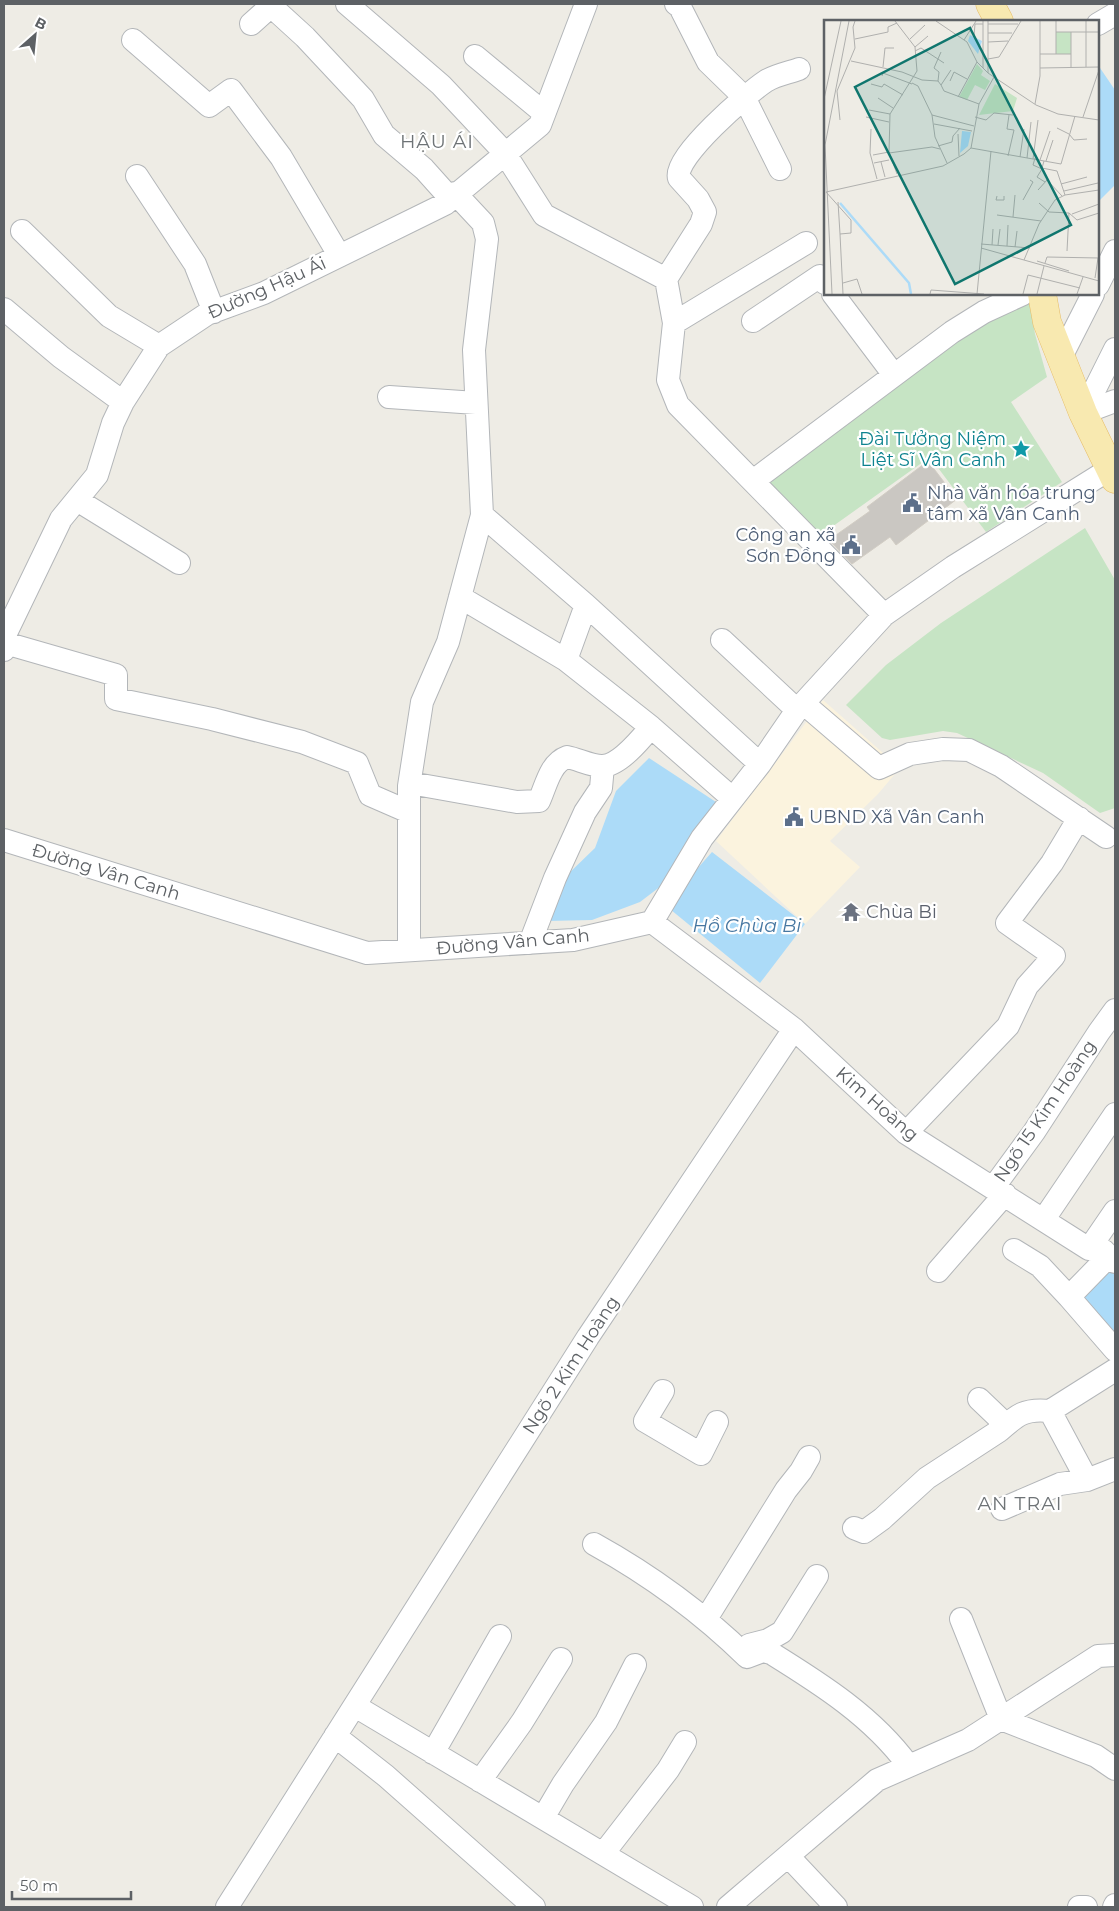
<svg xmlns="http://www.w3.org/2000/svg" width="1119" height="1911" font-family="Montserrat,sans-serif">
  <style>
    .commercial { fill: #fbf3de }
    .green { fill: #c6e4c4 }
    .water { fill: #acdbf8 }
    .building { fill: #cac7c2; stroke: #d2cdc4 }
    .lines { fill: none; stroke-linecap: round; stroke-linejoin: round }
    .minor-casing { stroke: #b3b6b9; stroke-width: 24 }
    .major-casing { stroke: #e6bc67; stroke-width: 29 }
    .minor { stroke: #fff; stroke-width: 22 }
    .major { stroke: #f8e9b0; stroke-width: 28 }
    .labels { text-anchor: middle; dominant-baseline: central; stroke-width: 4.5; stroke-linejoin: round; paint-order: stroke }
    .street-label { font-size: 18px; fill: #5d6165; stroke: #fff }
    .culture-label { font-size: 18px; fill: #0d838f; stroke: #fff; text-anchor: end }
    .service-label { font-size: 18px; fill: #4e5e75; stroke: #fff; text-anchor: start }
    .worship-label { font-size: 18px; fill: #5b616d; stroke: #fff; text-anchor: start }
    .neighbourhood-label { font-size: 19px; letter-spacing: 1px; fill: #6e7376; stroke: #fff }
    .water-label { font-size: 19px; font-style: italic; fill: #4777a1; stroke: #fff }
    .inset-river { fill: none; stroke: #acdbf8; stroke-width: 2.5 }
    .inset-road { fill: none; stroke: #b0b0ae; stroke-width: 1 }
    .view { fill: #0f766e; fill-opacity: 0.15; stroke: #0f766e; stroke-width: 2.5 }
    .inset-edge { fill: none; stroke: #5d6165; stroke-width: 2.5 }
  </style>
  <rect width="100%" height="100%" fill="#eeece5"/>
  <!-- commercial -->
  <path class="commercial" d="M823 700 900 768 878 794 830 841 860 867 805 924 716 841Z"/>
  <!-- green -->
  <path class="green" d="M1030 303 1035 334 1047 377 1011 402 1062 482 986 532 930 457 815 539 762 482 986 316Z
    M1085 528 1115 580V808L1100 813 1043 773 957 733 943 731 890 740 882 738 846 705 886 665 941 623Z"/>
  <!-- water -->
  <path class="water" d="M1098 65 1115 90V185L1098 202Z
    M649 758 719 804 661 886 640 902 592 920 546 921 564 878 595 848 616 791Z
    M712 852 805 924 760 983 665 905Z
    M1111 1266 1115 1270V1344L1074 1300Z"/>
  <!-- building -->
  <path class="building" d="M928 461 957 499 896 545 890 537 852 564 829 540 870 511 867 507Z"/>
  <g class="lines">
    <!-- minor casing -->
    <g class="minor-casing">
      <path id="minor" d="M347 4 441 85 504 152 544 215 666 279 674 323
        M676 4 680 7 708 62 744 97 780 169
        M251 24 271 6 305 37 363 99 384 135 424 169 450 198
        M1098 24 1115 14
        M133 40 209 106 231 90 281 157 339 255
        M475 56 544 113
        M137 176 195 264 214 312
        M22 231 109 316 159 346
        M806 243 674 323 668 380 678 405 884 615
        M666 279 701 224 705 212 698 199 679 178C672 158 749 92 766 81 776 75 788 73 799 69
        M1098 285 1115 251
        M833 294 894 375
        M4 309 61 357 123 402
        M753 321 820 276 825 283
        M1061 357 1093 294
        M389 397 476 403
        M1083 413 1115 349
        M1083 413 1115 401
        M753 481 952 332 984 312 1023 294
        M77 500 179 563
        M482 515 586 605 760 764
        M460 597 566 660 651 727 732 798
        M722 640 797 710
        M5 643 116 675V699L212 719 302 742 357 763 370 795 409 812
        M4 650 6 633 61 519 97 475 113 423 123 402 159 346 207 314 264 293 445 204 540 125 586 4
        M566 660 586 605
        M803 703 879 768 910 754 943 749 969 750 1001 766 1106 837
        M410 783 517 802 539 801C546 786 550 763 567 757 578 759 591 766 602 766 619 766 641 739 651 727
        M4 840 367 953 573 940 652 922 702 838 760 764 797 710 884 615 953 567 1110 469
        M652 922 794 1029 906 1133 1089 1249 1103 1250 1115 1262
        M530 943 555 878 585 812 601 788 603 766
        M409 950V786L422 702 448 642 482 515 474 350 487 239 483 223 455 193
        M906 1133 1008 1026 1027 986 1054 956 1007 923 1052 863 1079 818
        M993 1188 1034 1132 1099 1032 1115 1010
        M1044 1219 1115 1114
        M1089 1249 1115 1211
        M1014 1250 1040 1266 1069 1297
        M1109 1256 1069 1297 1115 1350
        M938 1271 1005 1194
        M663 1391 645 1421 701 1454 717 1422
        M999 1431C1017 1415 1025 1408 1050 1411
        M1087 1480 1050 1411 1115 1370
        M1002 1509 1060 1484 1087 1480 1115 1469
        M854 1528 864 1532 882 1519 927 1478 999 1431 1001 1420 979 1399
        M594 1544C650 1575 702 1613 747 1657L763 1651 771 1653C821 1684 873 1717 908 1765
        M706 1619 786 1490 801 1471 809 1457
        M961 1619 1001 1719 1096 1756 1115 1769
        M746 1649 749 1645 768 1640 782 1632 817 1576
        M355 1706 692 1907
        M335 1736 386 1776 534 1907
        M433 1753 500 1636
        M480 1781 522 1722 561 1659
        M543 1818 563 1784 606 1722 635 1665
        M603 1854 668 1770 685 1742
        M788 1856 836 1907
        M227 1907 588 1337 794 1029
        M728 1907 877 1780 968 1740 1098 1656 1115 1655
        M1079 1907H1086
        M1114 1907 1115 1905"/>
    </g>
    <!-- major casing -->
    <g class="major-casing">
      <path id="major" d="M990 4 999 21
        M1042 294 1047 322 1083 413 1115 479"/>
    </g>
    <!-- minor -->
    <use href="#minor" class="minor"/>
    <!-- major -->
    <use href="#major" class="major"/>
  </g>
  <!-- icons -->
  <defs>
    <g id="sight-bare" transform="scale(1.5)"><path d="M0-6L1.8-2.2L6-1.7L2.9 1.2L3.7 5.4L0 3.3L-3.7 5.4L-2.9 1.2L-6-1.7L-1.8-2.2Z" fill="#0f9aa8" stroke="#fff" stroke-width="2.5" paint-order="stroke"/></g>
    <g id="civic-bare" transform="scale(1.5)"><path d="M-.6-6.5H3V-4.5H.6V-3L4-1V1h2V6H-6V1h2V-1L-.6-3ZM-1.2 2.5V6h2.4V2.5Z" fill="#5c6f8a" stroke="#fff" stroke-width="2.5" paint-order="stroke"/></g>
    <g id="temple-bare" transform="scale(1.5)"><path d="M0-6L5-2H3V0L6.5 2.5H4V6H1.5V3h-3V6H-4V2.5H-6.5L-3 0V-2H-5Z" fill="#6b7280" stroke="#fff" stroke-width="2.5" paint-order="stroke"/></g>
  </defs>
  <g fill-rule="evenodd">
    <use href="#sight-bare" x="1021" y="449"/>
    <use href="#civic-bare" x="912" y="503"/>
    <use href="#civic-bare" x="851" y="545"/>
    <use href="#civic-bare" x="794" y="817"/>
    <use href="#temple-bare" x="851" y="912"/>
  </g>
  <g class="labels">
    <!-- street labels -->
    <g class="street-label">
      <text transform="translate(267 288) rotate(-24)">Đường Hậu Ái</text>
      <text transform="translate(106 872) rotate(17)">Đường Vân Canh</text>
      <text transform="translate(513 942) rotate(-5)">Đường Vân Canh</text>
      <text transform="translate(877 1104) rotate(41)">Kim Hoàng</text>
      <text transform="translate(1045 1111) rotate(-56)">Ngõ 15 Kim Hoàng</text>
      <text transform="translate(571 1365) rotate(-57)">Ngõ 2 Kim Hoàng</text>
    </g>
    <!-- culture labels -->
    <g class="culture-label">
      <text x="1006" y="439">Đài Tưởng Niệm<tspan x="1006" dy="21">Liệt Sĩ Vân Canh</tspan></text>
    </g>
    <!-- service labels -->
    <g class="service-label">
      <text x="927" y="493">Nhà văn hóa trung<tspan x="927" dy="21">tâm xã Vân Canh</tspan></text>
      <text x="836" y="535" text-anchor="end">Công an xã<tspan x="836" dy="21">Sơn Đồng</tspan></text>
      <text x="809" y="817">UBND Xã Vân Canh</text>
    </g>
    <!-- worship labels -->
    <g class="worship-label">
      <text x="866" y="912">Chùa Bi</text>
    </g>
    <!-- neighbourhood labels -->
    <g class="neighbourhood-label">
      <text x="437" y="141">HẬU ÁI</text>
      <text x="1020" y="1503">AN TRAI</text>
    </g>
    <!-- water labels -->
    <g class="water-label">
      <text x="747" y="925">Hồ Chùa Bi</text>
    </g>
  </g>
  <!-- overview -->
  <g transform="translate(824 20)">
    <rect width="275" height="275" fill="#eeece5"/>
    <path d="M232 12H247V34H232ZM153 44 159 51 157 55 166 61 161 70 151 65 143 80 135 77ZM171 64 193 78 189 91 155 95Z" fill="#c6e4c4"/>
    <path d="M146 15 158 21 154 34 144 21ZM138 111 147 112 144 126 136 133Z" fill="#acdbf8"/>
    <path class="inset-river" d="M16 183 85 263 87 274"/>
    <path class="inset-road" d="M71 1 91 27 93 51 66 94 65 132 73 154M112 1 143 22 153 42 164 53 212 85 234 94 275 100M159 1V48M164 1V53M262 1V47M164 4H194M232 12H275M247 12V48M164 13H188M150 16 151 4H159M31 19 64 12V7L73 3M86 19 101 5M140 20 152 1M164 22 184 21M91 27 104 16M91 31 97 28 120 43M216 34H247M232 34V1M164 39 175 37 197 1M27 41 78 52 98 60 114 61 117 65M59 47 61 28H70M216 48 275 47M127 50 117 65 120 71 155 84M58 56 59 53 88 64M114 61 115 52 110 48 117 32M126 61 130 52 143 59M88 63 94 66 108 95 111 117 123 143M47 64 58 67 60 64 79 75M134 77 153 42M54 78 69 88M0 79 17 1M211 84 216 56V1M45 90 66 94M108 95 150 106M42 97 65 102M151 97 162 100 170 93 189 95M259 97 275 50M16 100 13 71 31 28 29 7 31 1M110 104 148 111M233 108 245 114 250 120 263 119M47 109 46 133 53 159M134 114 135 136M114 126 128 122 129 116 136 108M147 128 237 144 251 96M65 133 108 127 116 129M49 135 65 132M184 136 190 110 183 109 185 95M196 137 200 109M203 138 207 102M211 138 209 145 218 149 213 157 221 162M209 139 214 100M216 140 226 111M222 141 229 120M57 142 61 157M50 143 65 140M237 164 263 157M214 170 223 160 238 176M240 171 274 163M241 175 275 170M173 176 172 180H180V176M199 180 209 162 206 160M14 182 16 214M215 183 225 192 245 193 243 231M245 193 253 200 275 193M248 194 275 184M173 195 217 201M189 197 191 175M157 224 206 228M168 225 169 209M174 225 176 209M183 226 184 205M191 227 193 211M157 228 275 261M200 240 215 204 231 180 241 175 233 151 218 148 220 141M213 241 245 251M221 243 223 237 275 238M271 258 274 238M19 263 33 259 38 274M8 274 1 125 25 1M19 274 16 214 27 213V200L2 172 119 146 140 134 147 128 155 84 170 57M106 274 107 270 160 274M153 274 167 131M199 274 204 255 256 268M213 274 220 246M253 274 259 257"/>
    <path class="view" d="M146 8 247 205 131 264 31 67Z"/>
    <rect width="275" height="275" class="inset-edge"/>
  </g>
  <!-- border -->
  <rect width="1119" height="1911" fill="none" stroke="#5d6165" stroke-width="10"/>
  <!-- north arrow -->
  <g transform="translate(35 35) rotate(27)" stroke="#ffffff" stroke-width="4" paint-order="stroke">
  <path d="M0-4L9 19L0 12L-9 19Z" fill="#5d6165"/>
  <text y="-8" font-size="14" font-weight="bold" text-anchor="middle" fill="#5d6165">B</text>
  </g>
  <!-- scale -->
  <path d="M12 1891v8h119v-8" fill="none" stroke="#5d6165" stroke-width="2.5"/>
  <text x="20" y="1891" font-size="15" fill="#5d6165" stroke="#ffffff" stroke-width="4" paint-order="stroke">50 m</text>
</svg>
